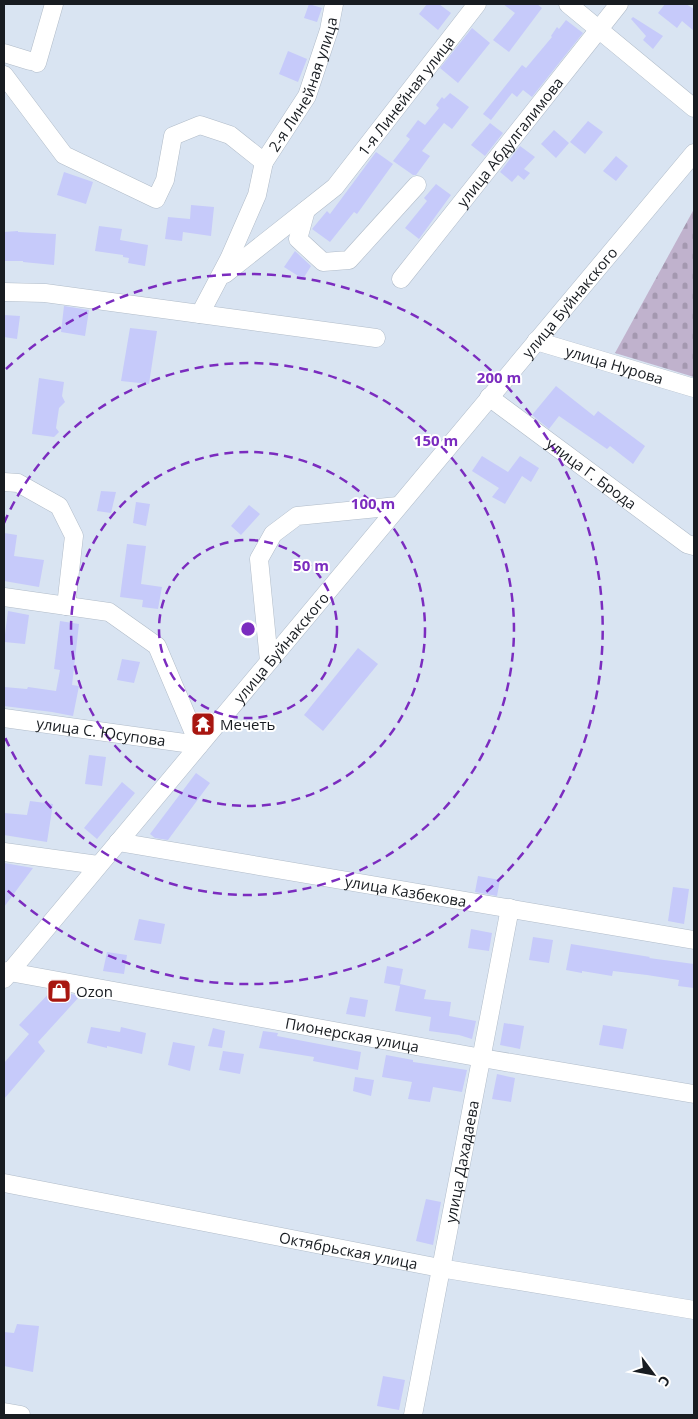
<svg xmlns="http://www.w3.org/2000/svg" width="698" height="1419" font-family="'Open Sans',sans-serif">
  <style>
    .cemetery { fill: url(#cemetery-stones) }
    .building { fill: #c6cafa }
    .lines { fill: none; stroke-linecap: round; stroke-linejoin: round }
    .minor-casing { stroke: #b1bcc9; stroke-width: 19 }
    .minor { stroke: #fff; stroke-width: 18 }
    .ring { fill: none; stroke: #7b2cbf; stroke-width: 2.5; stroke-dasharray: 9 6 }
    .labels { text-anchor: middle; dominant-baseline: central; stroke-width: 4; stroke-linejoin: round; paint-order: stroke }
    .street-label { font-size: 15px; fill: #181c21; stroke: #fff }
    .poi-label { font-size: 15px; fill: #181c21; stroke: #fff; text-anchor: start }
    .centre { fill: #7b2cbf; stroke: #fff; stroke-width: 2.5 }
    .ring-label { font-size: 15px; text-anchor: middle; font-weight: bold; fill: #7b2cbf; stroke: #fff; stroke-width: 4; stroke-linejoin: round; paint-order: stroke }
  </style>
  <defs>
    <pattern id="cemetery-stones" width="16" height="16" patternUnits="userSpaceOnUse" patternTransform="scale(1.25)"><rect width="16" height="16" fill="#c0b2cd"/><path d="M2 7V4a2 2 0 0 1 4 0v3zM10 15v-3a2 2 0 0 1 4 0v3z" fill="#a498b0"/></pattern>
  </defs>
  <rect width="100%" height="100%" fill="#d9e4f2"/>
  <!-- cemetery -->
  <path class="cemetery" d="M694 209V377L615 353Z"/>
  <!-- building -->
  <path class="building" d="M309 4 322 8 317 22 304 18Z
    M427 4H439L451 13 438 30 419 14Z
    M503 4H537L542 8 509 52 493 40 515 13Z
    M665 4H686L694 9V31L682 21 677 28 658 13Z
    M633 17 663 36 653 49 643 40 646 36 631 19Z
    M566 20 583 33 532 97 523 90 517 97 512 93 491 120 483 114 522 65 526 68 552 37 551 36 557 27 559 29Z
    M472 28 490 43 458 83 440 68Z
    M288 51 307 59 298 82 279 74Z
    M450 93 469 107 452 129 444 123 422 151 430 156 416 175H413L393 161 410 139 406 136 418 120 425 125 439 108 436 105 442 97 444 99Z
    M588 121 603 132 585 154 570 142Z
    M490 123 503 133 485 156 471 145Z
    M554 130 569 143 556 158 541 144Z
    M520 146 535 157 524 169 530 173 524 180 518 175 512 182 500 172Z
    M376 152 393 164 357 214 354 212 330 242 312 229 327 211 330 214Z
    M616 156 628 166 616 181 603 171Z
    M64 172 93 182 86 204 57 195Z
    M436 184 451 195 419 239 405 228 427 201 424 198Z
    M191 205 214 207 211 236 183 232 182 241 165 239 168 217 190 219Z
    M99 226 122 229 120 240 148 245 145 266 128 263 129 258 123 257V255L95 251Z
    M18 231V232L56 234 54 265 23 262V261H4V232Z
    M295 251 311 266 303 279 284 267Z
    M64 306 89 310 85 336 61 332Z
    M4 315 20 316 17 339 4 337Z
    M130 328 157 331 149 384 121 381Z
    M39 378 64 382 62 396 65 402 59 408 56 428 59 432 54 437 32 434Z
    M556 386 594 416 598 411 645 446 633 464 610 446 607 449 559 416 549 429 532 415Z
    M482 456 508 472 520 456 539 468 531 482 522 476 505 504 492 497 499 488 472 471Z
    M101 491 116 492 111 513 97 511Z
    M136 502 150 504 146 526 133 523Z
    M249 505 260 514 241 535 231 526Z
    M4 533 17 535 14 556 44 560 39 587 4 581Z
    M127 544 146 546 141 584 162 587 158 609 142 607 143 600 120 597Z
    M8 611 29 615 25 644 4 642Z
    M60 621 79 624 72 685 79 686 73 716 52 712 4 706V687L27 689 28 687 56 691 60 670 54 669Z
    M358 648 378 664 323 731 304 715Z
    M122 659 140 662 134 683 117 680Z
    M89 755 106 757 102 786 85 784Z
    M196 773 210 783 168 840 155 838 150 834Z
    M122 782 135 793 97 839 84 828Z
    M30 801 53 804 47 842 4 835V813L27 815Z
    M4 863 33 868 4 907Z
    M478 876 500 880 497 896 475 892Z
    M673 887 689 889 684 924 668 921Z
    M139 919 165 924 161 944 134 940Z
    M471 929 492 933 489 951 468 948Z
    M533 937 553 940 549 963 529 960Z
    M571 944 650 957 649 958 694 964V988L678 986 679 980 647 975 613 971 612 976 582 971V973L566 970Z
    M107 952 127 955 124 974 103 971Z
    M387 966 403 969 400 984 426 990 424 999 451 1002 449 1016 476 1021 472 1039 459 1035 429 1031 431 1017 395 1011 400 986 384 983Z
    M52 990 76 995 79 997 38 1042 45 1051 4 1099V1063L29 1034 19 1025Z
    M350 997 368 1000 365 1017 346 1014Z
    M504 1023 524 1026 520 1049 500 1045Z
    M603 1025 627 1029 623 1049 599 1045Z
    M91 1027 120 1032 121 1027 146 1033 142 1054 107 1046V1048L87 1043Z
    M213 1028 225 1031 222 1048 208 1046Z
    M263 1031 278 1033 277 1036 361 1052 358 1070 313 1061 314 1057 259 1048Z
    M173 1042 195 1046 190 1071 168 1065Z
    M223 1051 244 1054 240 1074 219 1070Z
    M386 1055 413 1060V1062L467 1070 462 1092 433 1087 430 1102 408 1099 412 1082 382 1077Z
    M497 1074 515 1078 511 1102 492 1099Z
    M355 1077 374 1080 371 1096 353 1091Z
    M426 1199 441 1202 433 1245 416 1241Z
    M17 1324 39 1326 33 1372 4 1366V1332L14 1333Z
    M383 1376 405 1380 399 1410 377 1406Z"/>
  <g class="lines">
    <!-- minor casing -->
    <g class="minor-casing">
      <g id="minor">
        <path d="M568 4 694 108"/>
        <path d="M4 53 30 61"/>
        <path d="M37 63 54 4"/>
        <path d="M4 75 64 155 156 199 165 180 173 136 200 125 230 135 264 162 257 195 229 259 200 314"/>
        <path id="s1" d="M264 162 307 96 329 30 334 4"/>
        <path d="M306 210 298 239 323 262 349 260 417 185"/>
        <path id="s2" d="M225 274 335 187 477 4"/>
        <path id="s3" d="M401 279 619 4"/>
        <path d="M4 292 45 293 376 338"/>
        <path id="s4" d="M536 341 694 388"/>
        <path id="s5" d="M489 397 687 544 694 546"/>
        <path d="M4 482 18 483 59 506 74 536 66 606"/>
        <path d="M4 597 109 612 157 646 199 745"/>
        <path d="M269 661 259 559 273 534 297 516 398 506"/>
        <path id="s6" d="M4 718 199 745"/>
        <path id="s7" d="M118 842 694 940"/>
        <path d="M4 852 98 865"/>
        <path id="s8" d="M4 971 482 1058 694 1094"/>
        <path id="s9" d="M4 979 694 153"/>
        <path id="s10" d="M4 1183 440 1268 694 1310"/>
        <path d="M4 1412 21 1415"/>
        <path id="s11" d="M413 1415 510 908"/>
      </g>
    </g>
    <!-- minor -->
    <use href="#minor" class="minor"/>
  </g>
  <!-- distance rings -->
  <g class="ring">
    <circle cx="248" cy="629" r="89"/>
    <circle cx="248" cy="629" r="177"/>
    <path d="M4 523A266 266 0 1 1 4 735"/>
    <path d="M6 369A355 355 0 1 1 6 889"/>
  </g>
  <!-- icons -->
  <defs>
    <g id="temple-square" transform="scale(1.25)"><rect x="-9" y="-9" width="18" height="18" rx="4" fill="#a81610" stroke="#fff"/><path d="M0-6L5-2H3V0L6.5 2.5H4V6H1.5V3h-3V6H-4V2.5H-6.5L-3 0V-2H-5Z" fill="#fff"/></g>
    <g id="shop-square" transform="scale(1.25)"><rect x="-9" y="-9" width="18" height="18" rx="4" fill="#a81610" stroke="#fff"/><path d="M-5-2.5h2.3a2.7 3.5 0 0 1 5.4 0H5L5.5 6h-11ZM-1.5-2.5h3a1.5 2.3 0 0 0-3 0Z" fill="#fff"/></g>
  </defs>
  <g fill-rule="evenodd">
    <use href="#temple-square" x="203" y="724"/>
    <use href="#shop-square" x="59" y="991"/>
  </g>
  <g class="labels">
    <!-- street labels -->
    <g class="street-label">
      <text stroke="none"><textPath href="#s1" startOffset="88">2-я Линейная улица</textPath></text>
      <text stroke="none"><textPath href="#s2" startOffset="256">1-я Линейная улица</textPath></text>
      <text stroke="none"><textPath href="#s3" startOffset="175">улица Абдулгалимова</textPath></text>
      <text stroke="none"><textPath href="#s9" startOffset="882">улица Буйнакского</textPath></text>
      <text stroke="none"><textPath href="#s4" startOffset="82">улица Нурова</textPath></text>
      <text stroke="none"><textPath href="#s5" startOffset="128">улица Г. Брода</textPath></text>
      <text stroke="none"><textPath href="#s9" startOffset="432">улица Буйнакского</textPath></text>
      <text stroke="none"><textPath href="#s6" startOffset="98">улица С. Юсупова</textPath></text>
      <text stroke="none"><textPath href="#s7" startOffset="292">улица Казбекова</textPath></text>
      <text stroke="none"><textPath href="#s8" startOffset="354">Пионерская улица</textPath></text>
      <text stroke="none"><textPath href="#s11" startOffset="258">улица Дахадаева</textPath></text>
      <text stroke="none"><textPath href="#s10" startOffset="351">Октябрьская улица</textPath></text>
    </g>
    <!-- poi labels -->
    <g class="poi-label">
      <text x="220" y="724">Мечеть</text>
      <text x="76" y="991">Ozon</text>
    </g>
  </g>
  <circle cx="248" cy="629" r="8" class="centre"/>
  <g class="ring-label">
    <text x="499" y="383">200 m</text>
    <text x="436" y="446">150 m</text>
    <text x="373" y="509">100 m</text>
    <text x="311" y="571">50 m</text>
  </g>
  <!-- border -->
  <rect width="698" height="1419" fill="none" stroke="#181c21" stroke-width="10"/>
  <!-- north arrow -->
  <g transform="translate(653 1374) rotate(122)" stroke="#ffffff" stroke-width="4" paint-order="stroke">
  <path d="M0-4L9 19L0 12L-9 19Z" fill="#181c21"/>
  <text y="-8" font-size="14" font-weight="bold" text-anchor="middle" fill="#181c21">С</text>
  </g>
</svg>
